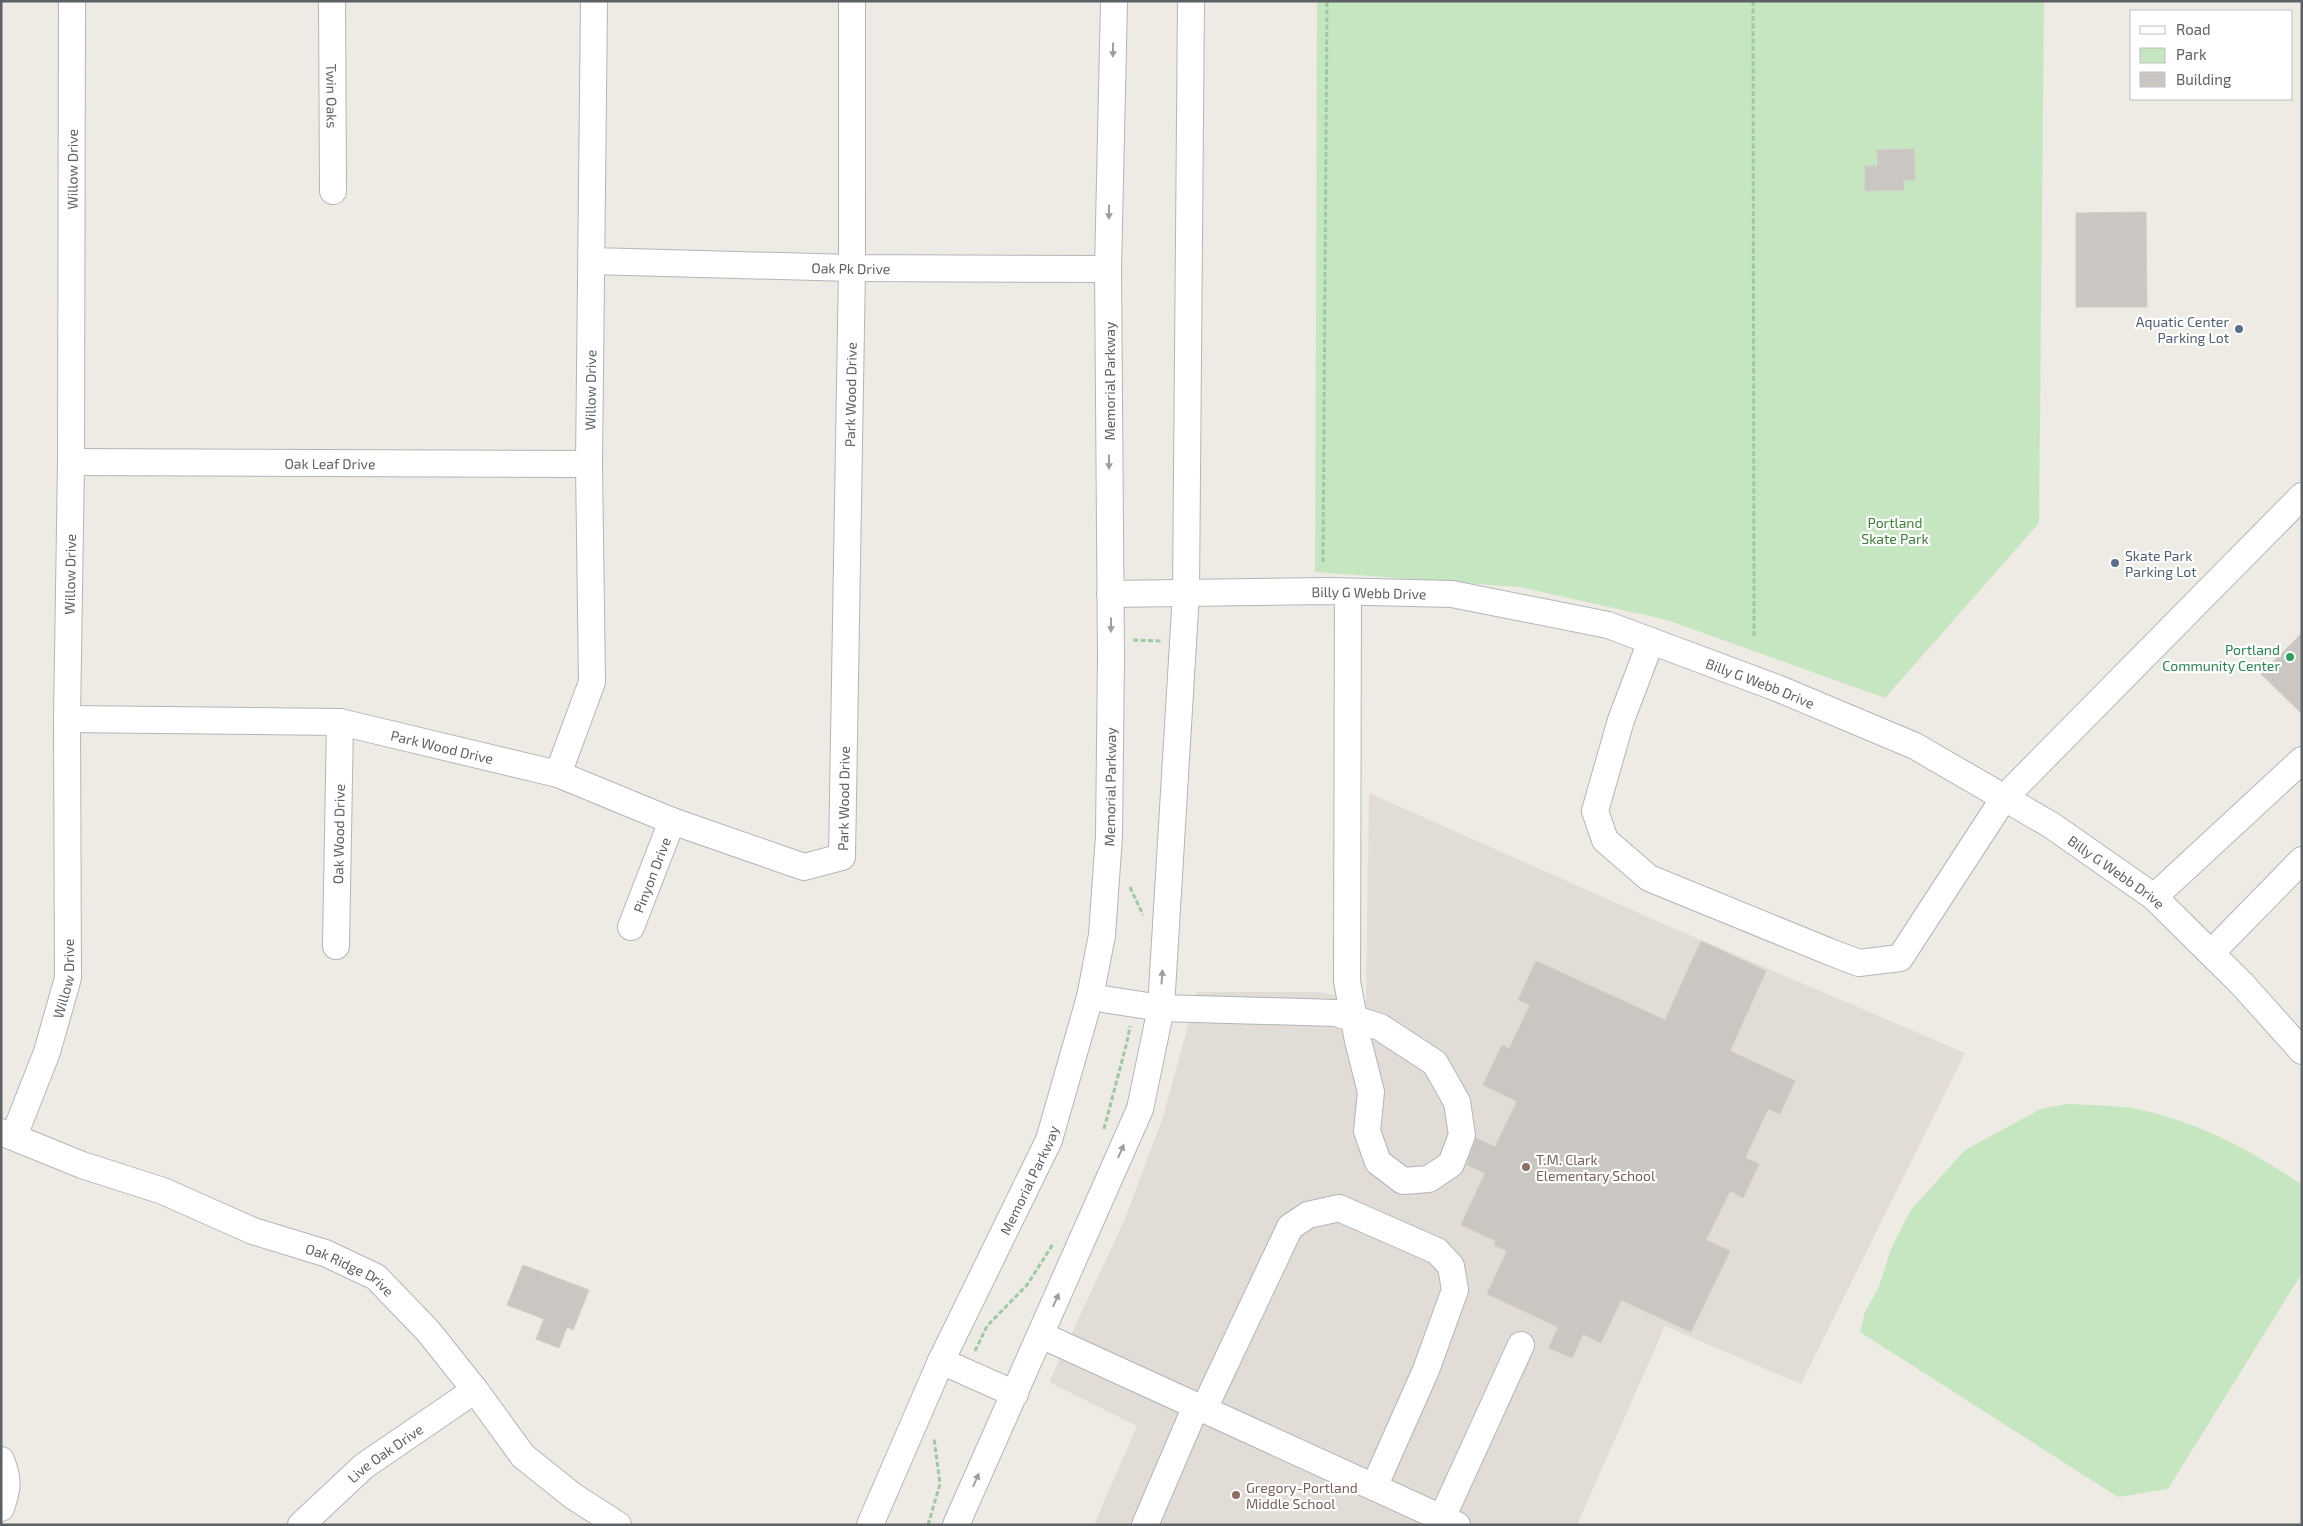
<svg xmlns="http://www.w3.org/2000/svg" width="2303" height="1526" font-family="'Exo 2',sans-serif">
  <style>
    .education { fill: #e1dcd5 }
    .green { fill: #c5e6c1 }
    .building { fill: #cac6c1; stroke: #d3ccc2 }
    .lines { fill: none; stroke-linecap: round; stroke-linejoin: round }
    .minor-casing { stroke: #b2b5b9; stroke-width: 28 }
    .path { stroke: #9bcaa3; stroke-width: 3; stroke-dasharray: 5 2.5; stroke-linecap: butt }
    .minor { stroke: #fff; stroke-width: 26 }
    .oneway { fill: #9da0a3 }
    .service-dot { fill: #5c6f8a; stroke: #fff; stroke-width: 2 }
    .leisure-dot { fill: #2e9e5b; stroke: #fff; stroke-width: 2 }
    .education-dot { fill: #8d6e63; stroke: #fff; stroke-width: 2 }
    .labels { text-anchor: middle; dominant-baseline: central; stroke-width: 4.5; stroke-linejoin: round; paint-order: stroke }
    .street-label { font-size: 14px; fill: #5c6165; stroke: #fff }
    .service-label { font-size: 14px; fill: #4e5e75; stroke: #fff; text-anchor: end }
    .park-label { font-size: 14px; fill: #3b8235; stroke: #fff }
    .leisure-label { font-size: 14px; fill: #27864d; stroke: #fff; text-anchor: end }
    .education-label { font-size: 14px; fill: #785e54; stroke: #fff; text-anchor: start }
  </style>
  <rect width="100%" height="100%" fill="#eeebe4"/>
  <!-- education -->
  <path class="education" d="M1369 793 1652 919 1965 1053 1801 1384 1665 1326 1577 1525H1094L1137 1426 1049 1382 1125 1219 1164 1114 1197 992H1319L1366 1000Z"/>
  <!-- green -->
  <path class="green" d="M1317 1H2044L2039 523 1885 698 1667 620 1519 587 1315 572Z
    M2066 1104C2088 1105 2110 1105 2131 1108 2193 1119 2251 1150 2302 1185V1273L2168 1489 2118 1497 1860 1332 1865 1312 1878 1289 1891 1249 1910 1211 1965 1150 2041 1109Z"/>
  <!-- building -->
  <path class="building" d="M1914 149 1915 180H1904V190L1865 191V166H1878L1877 150Z
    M2146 212 2147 307H2076V213Z
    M2302 633V714L2261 674Z
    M1701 941 1766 971 1730 1051 1795 1081 1780 1114 1768 1109 1745 1158 1759 1164 1743 1198 1730 1191 1706 1240 1730 1251 1691 1332 1621 1300 1601 1343 1583 1334 1572 1358 1549 1348 1558 1327 1487 1294 1507 1251 1494 1245 1496 1241 1461 1225 1485 1173 1467 1165 1476 1138 1495 1147 1517 1101 1483 1085 1502 1045 1509 1049 1530 1005 1518 1000 1536 961 1665 1020Z
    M523 1265 589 1290 573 1330 567 1327 559 1348 536 1339 544 1319 507 1305Z"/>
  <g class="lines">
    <!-- minor casing -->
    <g class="minor-casing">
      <g id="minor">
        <path id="s1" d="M332 1 333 191"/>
        <path id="s2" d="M592 261 852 268 1108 269"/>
        <path id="s3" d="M71 462 589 464"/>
        <path id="s4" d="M1110 594 1329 591 1452 594 1608 625 1777 688 1915 746 2051 825 2154 897 2242 984 2302 1051"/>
        <path d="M1651 641 1621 720 1595 811 1605 840 1649 878 1830 952 1859 963 1900 958 2004 798 2302 496"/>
        <path id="s5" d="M67 719 340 722 558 774 672 821 804 867 842 857 852 268V1"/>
        <path id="s6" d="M558 774 592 682 589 464 594 1"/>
        <path d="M2154 897 2302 760"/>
        <path id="s7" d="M631 927 672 821"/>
        <path id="s8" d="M336 946 340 722"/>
        <path d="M2211 953 2302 860"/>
        <path d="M1090 997 1161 1008 1336 1013 1380 1027 1435 1063 1457 1102 1462 1135 1451 1164 1429 1179 1403 1181 1378 1162 1367 1131 1371 1092 1358 1041 1347 981 1348 592"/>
        <path id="s9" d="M1 1132 82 1165 163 1191 253 1231 325 1253 376 1277 428 1331 475 1390 523 1456 573 1496 618 1525"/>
        <path id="s10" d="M14 1136 47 1052 68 978 67 719 71 462 72 1"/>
        <path d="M1041 1335 1457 1525"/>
        <path d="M941 1361 1015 1394"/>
        <path d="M1204 1409 1290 1227 1308 1215 1339 1208 1437 1251 1451 1266 1455 1290 1426 1370 1374 1487"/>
        <path d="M1 1460C9 1480 8 1488 1 1508"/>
        <path d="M1442 1518 1521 1345"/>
        <path id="s11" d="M301 1525 364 1466 475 1390"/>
        <path id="s12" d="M870 1525 941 1361 1049 1140 1090 997 1102 935 1109 836 1111 657 1108 269 1114 1"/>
        <path d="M956 1525 1140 1109 1161 1008 1186 593 1191 1"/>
        <path d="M1145 1525 1196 1406"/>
      </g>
    </g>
    <!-- path -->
    <path class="path" d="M1753 1 1754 638
      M1323 562 1327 1
      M1133 640 1161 641
      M1130 887 1143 915
      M1104 1129 1127 1042 1130 1026
      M975 1351 987 1326 1027 1285 1053 1244
      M928 1525 940 1484 934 1438"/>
    <!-- minor -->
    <use href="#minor" class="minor"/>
  </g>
  <!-- one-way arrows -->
  <defs><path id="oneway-solid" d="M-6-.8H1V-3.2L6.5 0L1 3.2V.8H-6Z" transform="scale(1.25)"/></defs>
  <g class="oneway">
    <use href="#oneway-solid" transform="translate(1113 50) rotate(91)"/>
    <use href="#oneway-solid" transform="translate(1109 212) rotate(91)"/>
    <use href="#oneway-solid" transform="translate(1109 462) rotate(90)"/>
    <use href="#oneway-solid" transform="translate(1111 625) rotate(90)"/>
    <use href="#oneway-solid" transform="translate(1162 977) rotate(-86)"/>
    <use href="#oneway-solid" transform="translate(1121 1151) rotate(-66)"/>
    <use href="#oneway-solid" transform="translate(1056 1300) rotate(-66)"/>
    <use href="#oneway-solid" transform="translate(976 1480) rotate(-66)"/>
  </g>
  <!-- markers -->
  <g class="service-dot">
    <circle cx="2239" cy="329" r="5"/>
    <circle cx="2115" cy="563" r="5"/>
  </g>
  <circle class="leisure-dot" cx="2290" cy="657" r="5"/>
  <g class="education-dot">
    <circle cx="1526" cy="1167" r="5"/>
    <circle cx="1236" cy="1495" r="5"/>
  </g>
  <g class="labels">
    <!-- street labels -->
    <g class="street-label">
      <text stroke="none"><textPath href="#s1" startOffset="95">Twin Oaks</textPath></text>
      <text stroke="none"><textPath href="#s10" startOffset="976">Willow Drive</textPath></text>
      <text stroke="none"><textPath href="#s2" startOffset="259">Oak Pk Drive</textPath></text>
      <text transform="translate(1109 381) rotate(-90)">Memorial Parkway</text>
      <text stroke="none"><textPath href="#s6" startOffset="390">Willow Drive</textPath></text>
      <text stroke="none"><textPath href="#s5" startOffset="1262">Park Wood Drive</textPath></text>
      <text stroke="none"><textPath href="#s3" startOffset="259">Oak Leaf Drive</textPath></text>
      <text stroke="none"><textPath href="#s10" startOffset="571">Willow Drive</textPath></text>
      <text stroke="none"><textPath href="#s4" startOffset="259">Billy G Webb Drive</textPath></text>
      <text stroke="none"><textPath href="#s4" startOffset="664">Billy G Webb Drive</textPath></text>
      <text stroke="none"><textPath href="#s5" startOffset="378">Park Wood Drive</textPath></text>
      <text stroke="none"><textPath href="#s12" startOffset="785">Memorial Parkway</textPath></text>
      <text stroke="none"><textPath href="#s5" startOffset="858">Park Wood Drive</textPath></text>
      <text stroke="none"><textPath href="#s8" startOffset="112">Oak Wood Drive</textPath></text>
      <text stroke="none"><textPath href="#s4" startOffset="1069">Billy G Webb Drive</textPath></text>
      <text stroke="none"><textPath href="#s7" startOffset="56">Pinyon Drive</textPath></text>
      <text stroke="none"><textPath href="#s10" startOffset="166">Willow Drive</textPath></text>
      <text stroke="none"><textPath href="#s12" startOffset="380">Memorial Parkway</textPath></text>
      <text stroke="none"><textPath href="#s9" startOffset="376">Oak Ridge Drive</textPath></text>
      <text stroke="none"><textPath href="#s11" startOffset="111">Live Oak Drive</textPath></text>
    </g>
    <!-- service labels -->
    <g class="service-label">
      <text x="2229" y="321">Aquatic Center<tspan x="2229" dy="16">Parking Lot</tspan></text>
      <text x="2125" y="555" text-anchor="start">Skate Park<tspan x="2125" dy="16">Parking Lot</tspan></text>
    </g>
    <!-- park labels -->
    <g class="park-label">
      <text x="1895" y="522">Portland<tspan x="1895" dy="16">Skate Park</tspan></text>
    </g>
    <!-- leisure labels -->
    <g class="leisure-label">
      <text x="2280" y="649">Portland<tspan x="2280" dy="16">Community Center</tspan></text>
    </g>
    <!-- education labels -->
    <g class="education-label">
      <text x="1536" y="1159">T.M. Clark<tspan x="1536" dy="16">Elementary School</tspan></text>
      <text x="1246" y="1487">Gregory-Portland<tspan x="1246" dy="16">Middle School</tspan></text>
    </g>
  </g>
  <!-- border -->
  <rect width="2303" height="1526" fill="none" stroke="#5c6165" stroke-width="5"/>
  <!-- legend -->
  <rect x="2130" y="10" width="162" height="90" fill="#ffffff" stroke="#bec0c1"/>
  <rect x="2140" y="26" width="25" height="8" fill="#ffffff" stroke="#bec0c1"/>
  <text x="2176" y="35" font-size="15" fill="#5c6165">Road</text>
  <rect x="2140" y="48" width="25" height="15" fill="#c5e6c1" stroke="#bec0c1"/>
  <text x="2176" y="60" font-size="15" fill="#5c6165">Park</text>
  <rect x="2140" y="72" width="25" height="15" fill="#cac6c1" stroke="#bec0c1"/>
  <text x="2176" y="85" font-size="15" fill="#5c6165">Building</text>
</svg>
